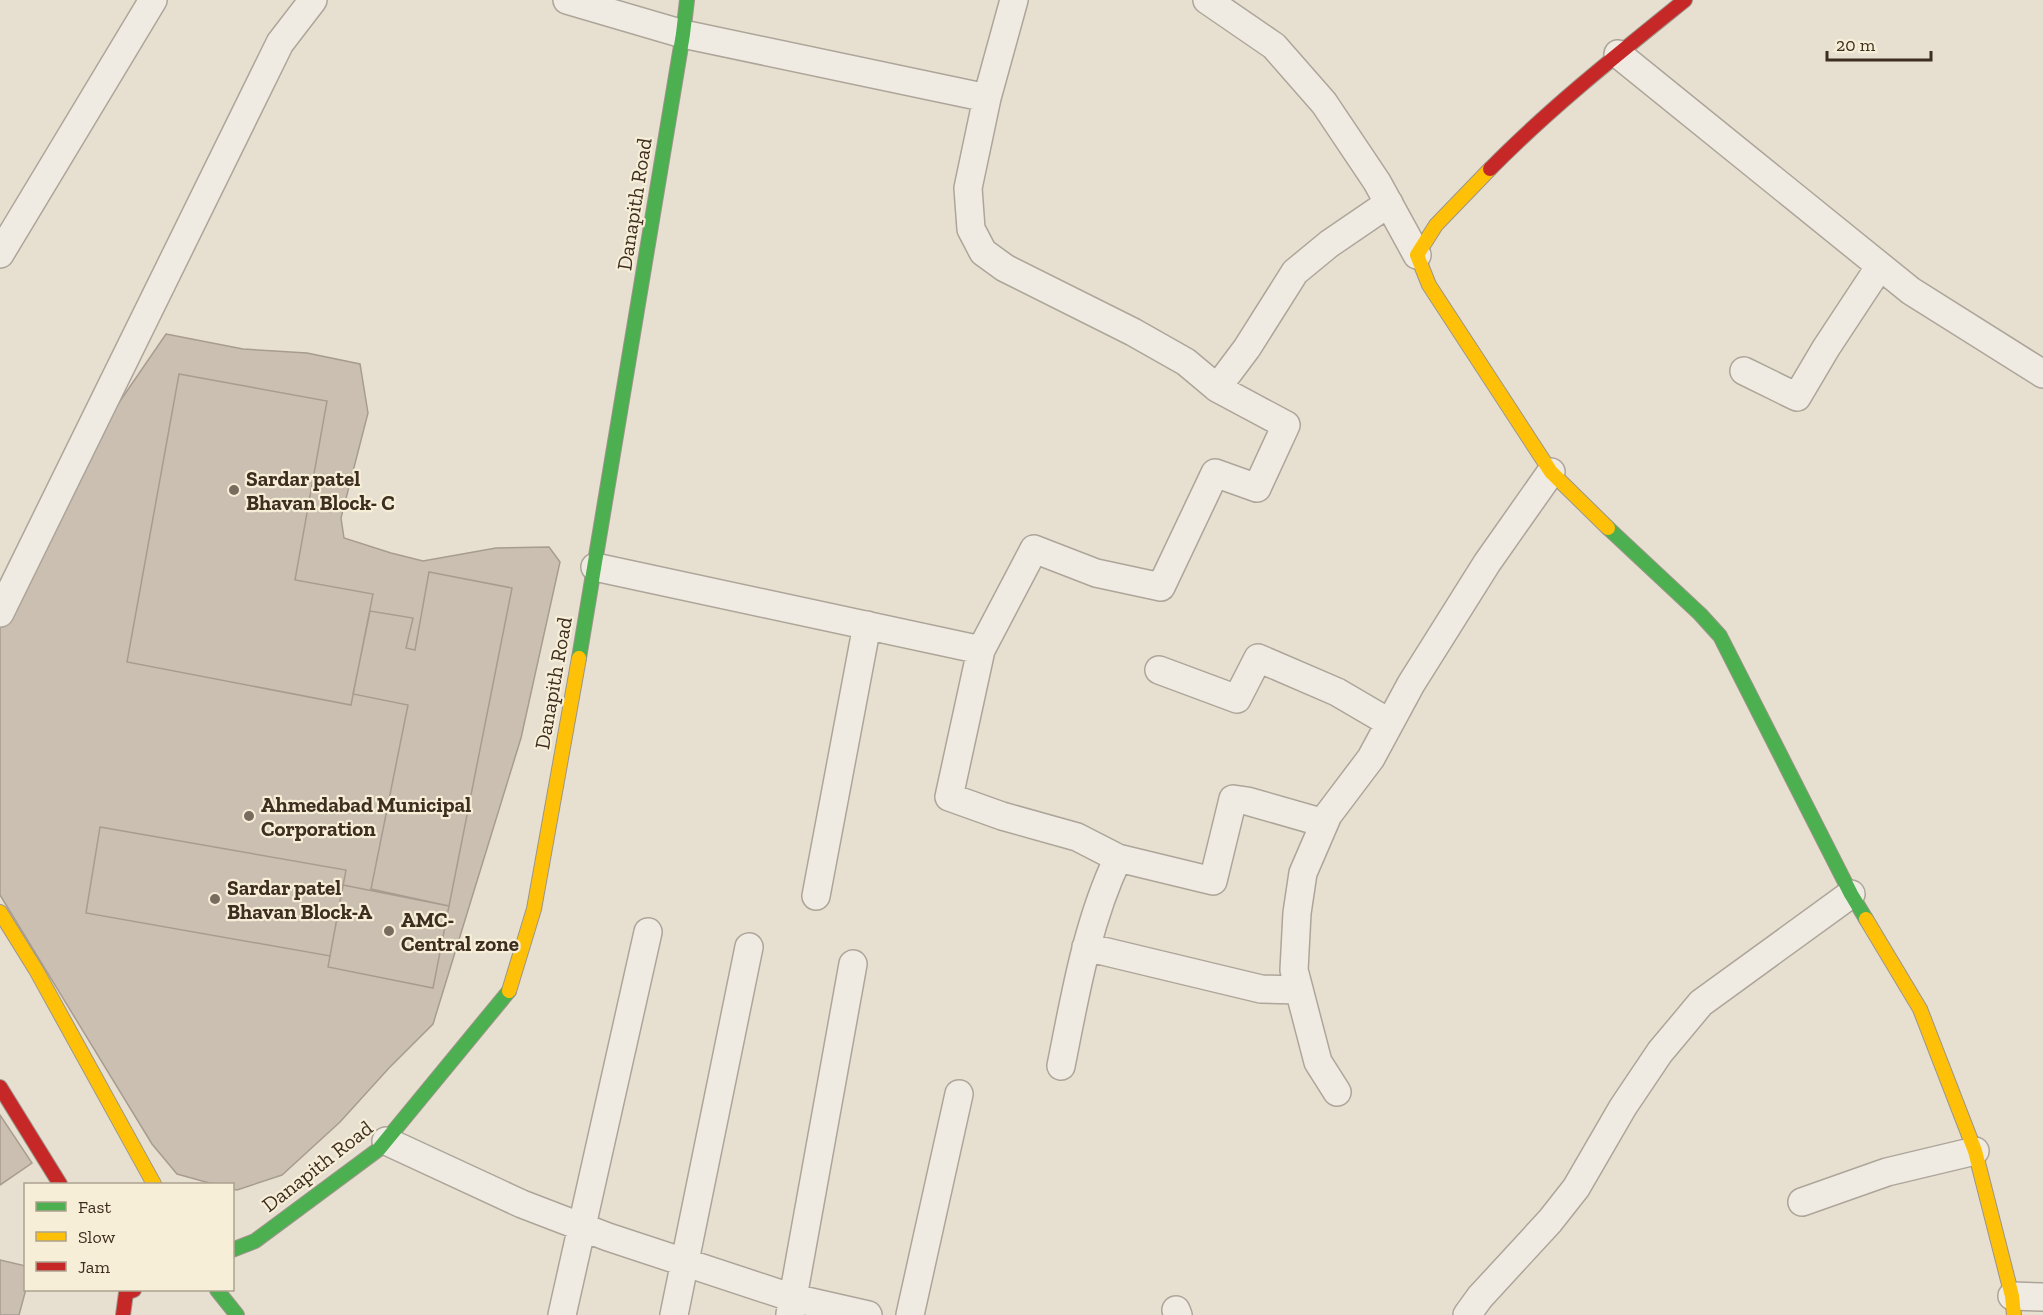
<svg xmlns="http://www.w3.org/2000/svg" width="2043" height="1315" font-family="'Zilla Slab',serif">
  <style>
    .building { fill: #cbbfb2; stroke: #a89c90; stroke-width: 1.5 }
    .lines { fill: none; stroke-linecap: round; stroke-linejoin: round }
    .street-casing { stroke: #ada599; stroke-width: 30 }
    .fast-casing { stroke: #9c958a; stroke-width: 16 }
    .slow-casing { stroke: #9c958a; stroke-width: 16 }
    .jam-casing { stroke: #9c958a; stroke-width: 16 }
    .street { stroke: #efebe3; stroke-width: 27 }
    .fast { stroke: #4caf50; stroke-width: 14 }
    .slow { stroke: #ffc107; stroke-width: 14 }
    .jam { stroke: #c62828; stroke-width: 14 }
    .poi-dot { fill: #786c5e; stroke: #f7eed8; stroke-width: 2 }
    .labels { text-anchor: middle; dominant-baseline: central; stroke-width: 4.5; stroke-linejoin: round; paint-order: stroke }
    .street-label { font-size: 21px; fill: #3d2e20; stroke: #f7eed8 }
    .poi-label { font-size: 21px; font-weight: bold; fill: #3d2e20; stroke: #f7eed8; text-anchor: start }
  </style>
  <rect width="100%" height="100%" fill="#e7e0d1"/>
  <!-- building -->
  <path class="building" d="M166 334 243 349 307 353 360 364 368 413 341 518 344 538 391 553 423 561 496 548 549 547 560 562 521 738 433 1024 389 1068 340 1122 282 1175 237 1190 232 1189V1184H213L177 1174 152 1144 0 895V628L36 557 50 521 118 404Z
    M179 374 327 401 295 580 373 594 351 705 127 662Z
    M429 572 512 588 449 906 371 889 408 705 353 694 370 611 413 618 406 648 415 650Z
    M100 827 346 870 330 956 86 913Z
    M343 885 449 906 433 988 328 967Z
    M0 1115 32 1163 0 1185Z
    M0 1260 26 1266V1289L19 1315H0Z"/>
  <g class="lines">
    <!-- street casing -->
    <g class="street-casing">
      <path id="street" d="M567 0 683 34 987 98 1014 0
        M1207 0 1274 46 1324 103 1377 182 1417 255
        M1618 54 1911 291 2043 374
        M987 98 968 188 971 229 983 252 1005 268 1133 332 1186 362 1217 388
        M0 254 153 0
        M1744 371 1797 397 1826 348 1880 266
        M595 567 981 650
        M0 613 280 43 313 0
        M1159 670 1237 699 1258 658 1337 692 1390 723
        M1118 858 1077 837 1002 816 949 797 981 650 1034 549 1096 573 1161 587 1215 473 1257 488 1286 425 1217 388 1247 348 1295 272 1329 244 1389 203
        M816 896 867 625
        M1086 947 1261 989 1299 990
        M1061 1066C1075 996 1087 923 1118 858L1213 881 1233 799 1247 801 1324 823
        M1337 1092 1318 1062 1294 970 1297 913 1303 873 1328 815 1371 758 1411 684 1487 563 1551 472
        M386 1141 522 1204 608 1237 793 1298 868 1315
        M1802 1202 1887 1172 1975 1151
        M2012 1296 2043 1297
        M1176 1310 1178 1315
        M790 1314 853 964
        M562 1315 648 932
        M674 1315 749 947
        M910 1315 959 1094
        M1467 1315 1480 1297 1550 1221 1576 1188 1623 1107 1660 1052 1701 1003 1851 894"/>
    </g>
    <!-- fast casing -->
    <g class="fast-casing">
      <path id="fast" d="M1608 528 1700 614 1720 636 1851 894 1866 919
        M579 658 683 34 687 0
        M232 1250 255 1241 379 1149 509 991
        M217 1290 237 1315"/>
    </g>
    <!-- slow casing -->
    <g class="slow-casing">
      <path id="slow" d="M1490 169 1436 225 1417 255 1429 285 1551 472 1608 528
        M0 912 36 970 154 1184
        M1866 919 1920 1009 1975 1151 2012 1296 2014 1315
        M509 991 534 909 579 658"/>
    </g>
    <!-- jam casing -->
    <g class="jam-casing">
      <path id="jam" d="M1490 169C1550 108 1618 54 1685 0
        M0 1087 60 1184
        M123 1315 126 1293 134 1290"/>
    </g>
    <!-- street -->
    <use href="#street" class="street"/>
    <!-- fast -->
    <use href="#fast" class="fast"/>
    <!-- slow -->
    <use href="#slow" class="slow"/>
    <!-- jam -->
    <use href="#jam" class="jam"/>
  </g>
  <!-- markers -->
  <g class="poi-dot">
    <circle cx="234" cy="490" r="6"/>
    <circle cx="249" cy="816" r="6"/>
    <circle cx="215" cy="899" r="6"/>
    <circle cx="389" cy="931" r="6"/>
  </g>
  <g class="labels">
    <!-- street labels -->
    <g class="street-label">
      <text transform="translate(634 204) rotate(-81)">Danapith Road</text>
      <text transform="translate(553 683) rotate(-80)">Danapith Road</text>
      <text transform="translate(317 1166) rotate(-38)">Danapith Road</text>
    </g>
    <!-- poi labels -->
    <g class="poi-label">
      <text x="246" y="478">Sardar patel<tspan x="246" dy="24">Bhavan Block- C</tspan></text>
      <text x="261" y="804">Ahmedabad Municipal<tspan x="261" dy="24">Corporation</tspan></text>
      <text x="227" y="887">Sardar patel<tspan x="227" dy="24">Bhavan Block-A</tspan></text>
      <text x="401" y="919">AMC-<tspan x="401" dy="24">Central zone</tspan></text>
    </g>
  </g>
  <!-- legend -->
  <rect x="24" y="1183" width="210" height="108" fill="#f7eed8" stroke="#ada18e" stroke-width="1.5"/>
  <rect x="36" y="1202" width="30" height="9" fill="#4caf50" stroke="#ada18e" stroke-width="1.5"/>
  <text x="78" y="1213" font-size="18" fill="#3d2e20">Fast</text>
  <rect x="36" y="1232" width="30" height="9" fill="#ffc107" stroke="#ada18e" stroke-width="1.5"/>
  <text x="78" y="1243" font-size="18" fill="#3d2e20">Slow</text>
  <rect x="36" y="1262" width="30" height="9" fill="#c62828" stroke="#ada18e" stroke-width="1.5"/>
  <text x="78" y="1273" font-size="18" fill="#3d2e20">Jam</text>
  <!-- scale -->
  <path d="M1827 51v9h104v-9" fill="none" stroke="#3d2e20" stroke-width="3"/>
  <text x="1836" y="51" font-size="18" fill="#3d2e20" stroke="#f7eed8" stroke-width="4.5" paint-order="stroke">20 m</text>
</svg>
